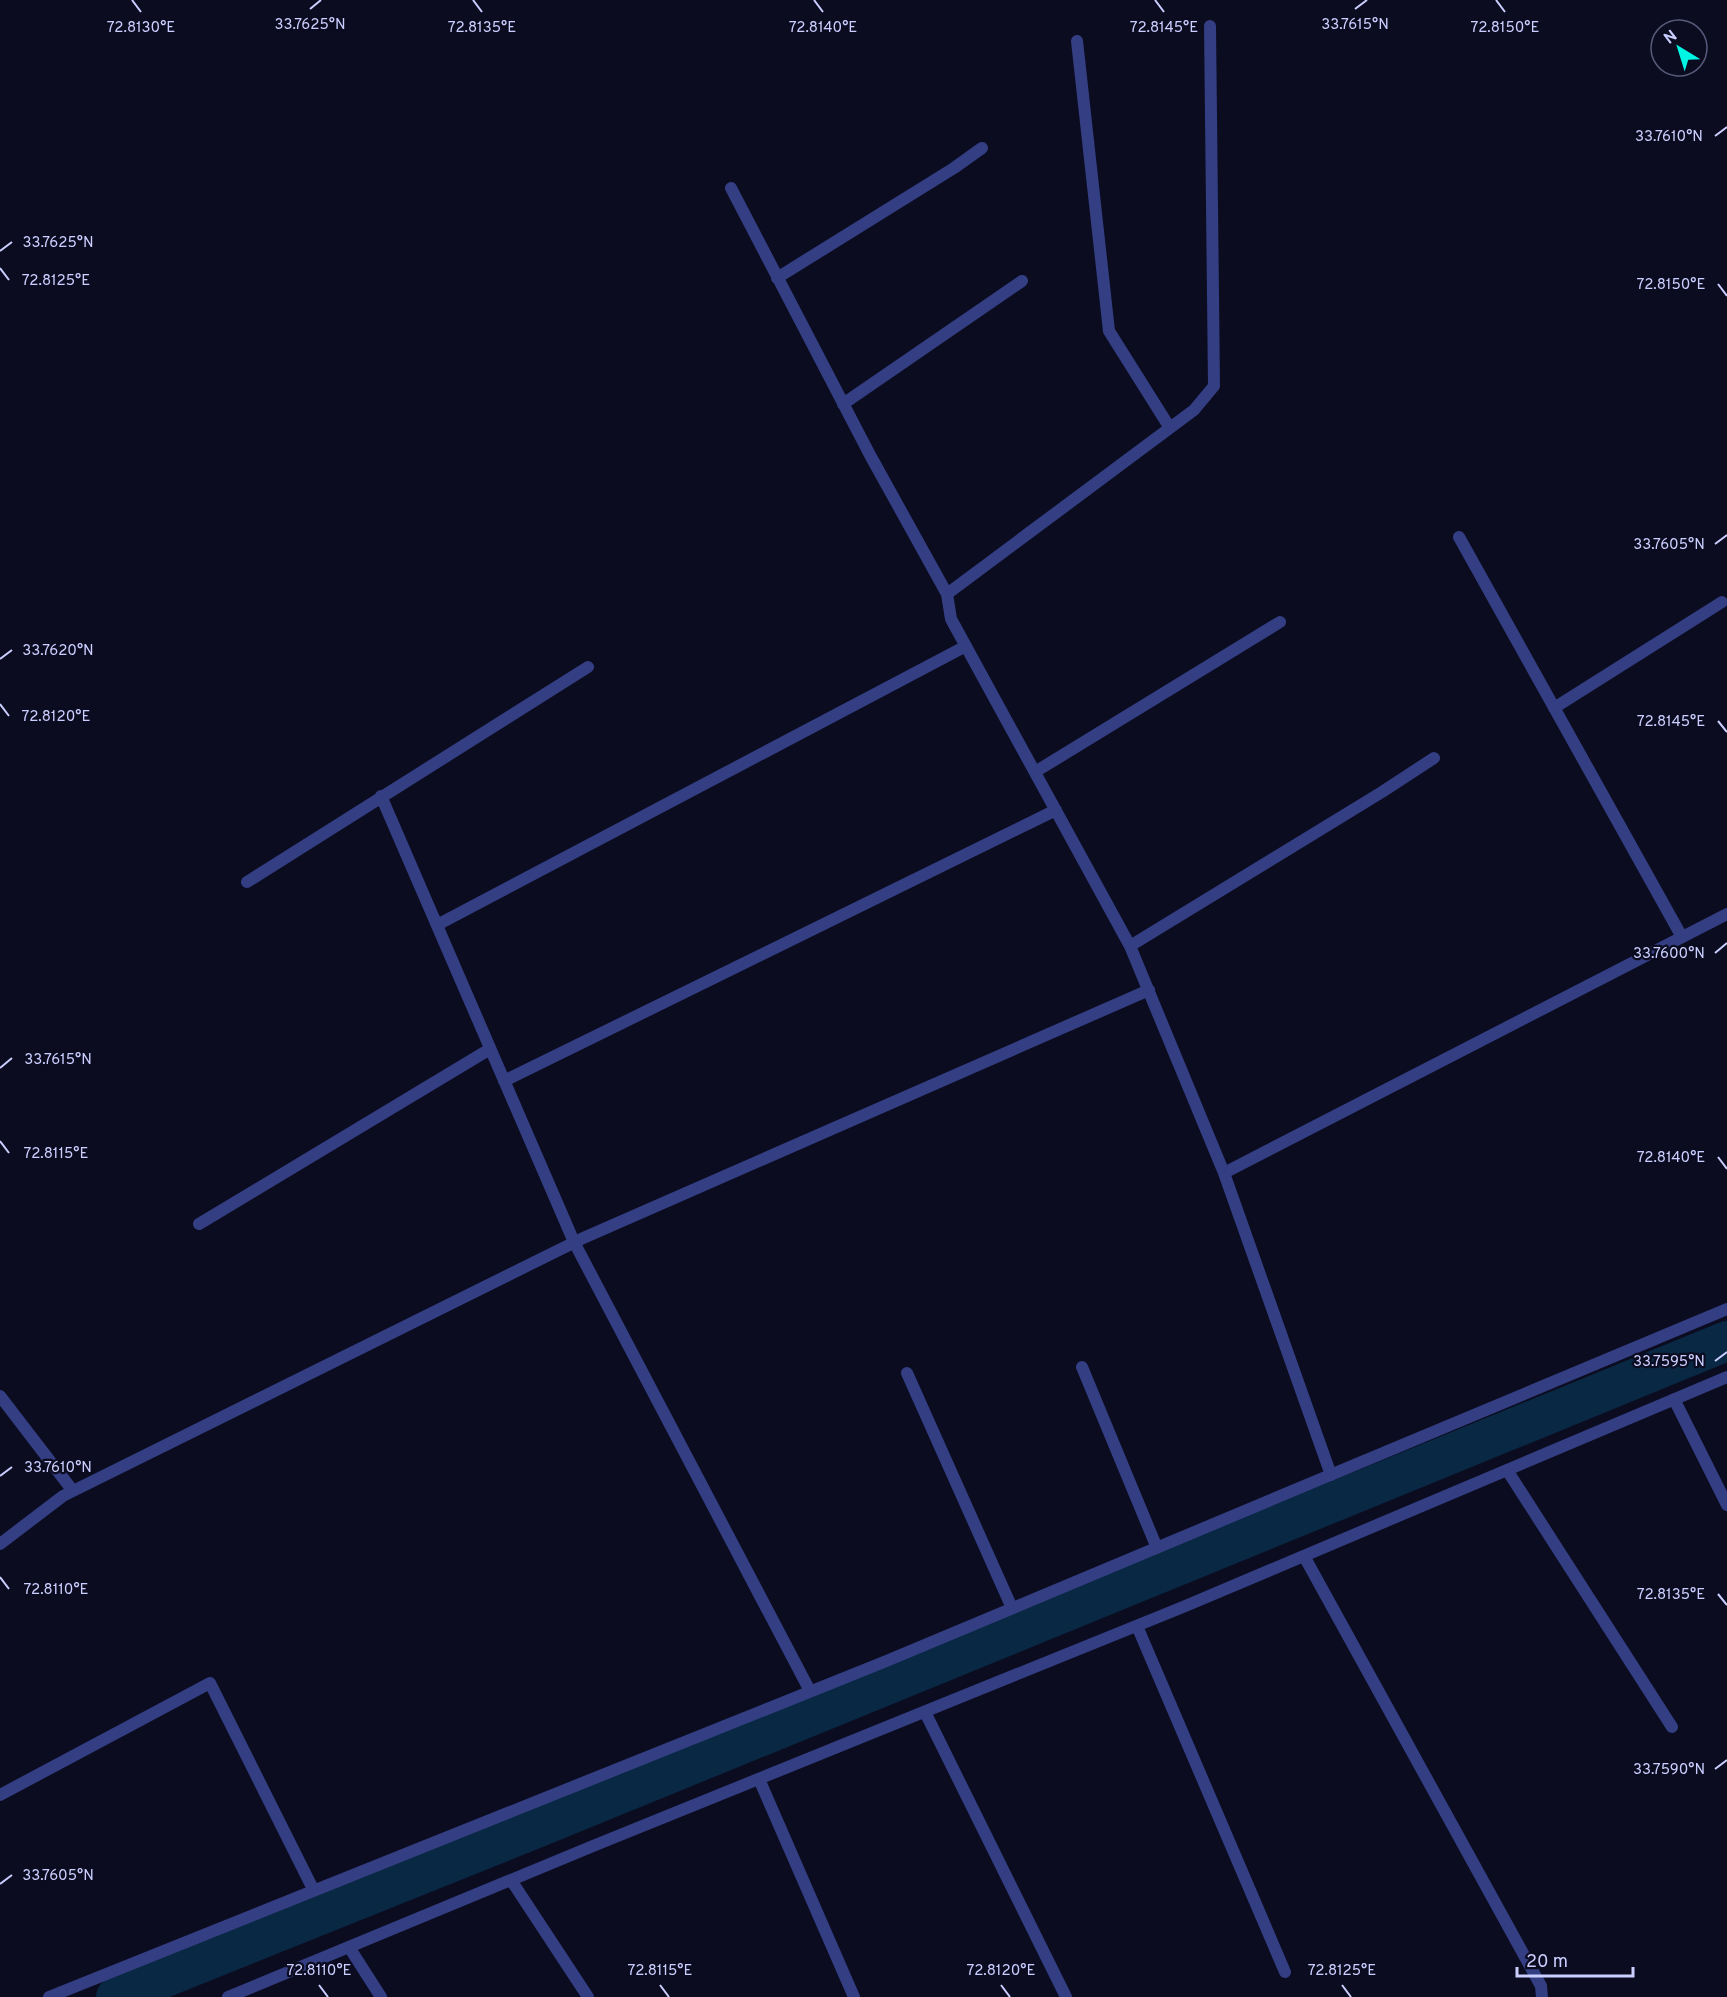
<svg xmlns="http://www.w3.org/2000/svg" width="1727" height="1997" font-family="Overpass,sans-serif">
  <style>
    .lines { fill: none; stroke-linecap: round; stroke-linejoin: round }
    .canal { stroke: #082843; stroke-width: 40 }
    .minor { stroke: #333e83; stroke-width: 12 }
    .ticks { fill: none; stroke: #cbcfff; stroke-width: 2 }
    .ticks-label { font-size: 15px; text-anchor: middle; fill: #cbcfff; stroke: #0c0c21; stroke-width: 4.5; stroke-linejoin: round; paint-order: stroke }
  </style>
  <rect width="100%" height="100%" fill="#0c0c21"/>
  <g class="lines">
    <!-- canal -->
    <path class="canal" d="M116 1997 539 1827 1727 1341"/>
    <!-- minor -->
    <path class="minor" d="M1210 26 1214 386 1194 410 947 594 951 619 1130 946 1224 1173 1331 1475
      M1077 41 1109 331 1170 428
      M731 188 870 455 947 594
      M777 278 954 168 982 148
      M843 404 1022 281
      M1459 537 1682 937
      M1554 708 1722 602
      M1035 772 1280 622
      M381 796 574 1242 810 1691
      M247 882 588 667
      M437 925 966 646
      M1130 946 1382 792 1434 758
      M504 1081 1056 810
      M1224 1173 1727 914
      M199 1224 490 1049
      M1082 1367 1157 1548
      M907 1373 1012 1608
      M0 1396 73 1491
      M1674 1399 1727 1505
      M1507 1470 1672 1727
      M0 1544 63 1496 73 1491 581 1239 1149 990
      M1304 1556 1541 1986 1542 1997
      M1137 1626 1285 1972
      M925 1712 1066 1997
      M759 1779 854 1997
      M0 1795 210 1683 313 1889
      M511 1880 588 1997
      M349 1947 381 1997
      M49 1997 884 1662 1727 1309
      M228 1997 593 1846 1183 1607 1727 1377"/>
  </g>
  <!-- ticks -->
  <path class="ticks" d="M132 0 141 12M473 0 482 12M814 0 823 12M1155 0 1164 12M1496 0 1505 12M310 9 321 0M1355 9 1367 0M1715 136 1727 127M0 251 12 242M0 268 9 280M1718 284 1727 296M1715 544 1727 535M0 659 12 650M0 704 9 716M1718 721 1727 732M1715 953 1727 943M0 1068 12 1058M0 1141 9 1153M1718 1157 1727 1169M1715 1361 1727 1352M0 1476 12 1467M0 1577 9 1589M1718 1594 1727 1605M1715 1769 1727 1760M0 1884 12 1875M319 1985 328 1997M660 1985 669 1997M1001 1985 1010 1997M1342 1985 1351 1997"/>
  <g class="ticks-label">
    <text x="310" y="29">33.7625°N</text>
    <text x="1355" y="29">33.7615°N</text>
    <text x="141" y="32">72.8130°E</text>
    <text x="482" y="32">72.8135°E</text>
    <text x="823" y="32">72.8140°E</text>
    <text x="1164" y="32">72.8145°E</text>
    <text x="1505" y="32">72.8150°E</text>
    <text x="1669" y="141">33.7610°N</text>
    <text x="58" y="247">33.7625°N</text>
    <text x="56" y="285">72.8125°E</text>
    <text x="1671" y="289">72.8150°E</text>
    <text x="1669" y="549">33.7605°N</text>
    <text x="58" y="655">33.7620°N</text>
    <text x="56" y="721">72.8120°E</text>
    <text x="1671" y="726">72.8145°E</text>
    <text x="1669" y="958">33.7600°N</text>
    <text x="58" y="1064">33.7615°N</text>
    <text x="56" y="1158">72.8115°E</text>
    <text x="1671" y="1162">72.8140°E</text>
    <text x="1669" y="1366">33.7595°N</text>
    <text x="58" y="1472">33.7610°N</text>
    <text x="56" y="1594">72.8110°E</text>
    <text x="1671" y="1599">72.8135°E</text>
    <text x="1669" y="1774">33.7590°N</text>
    <text x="58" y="1880">33.7605°N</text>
    <text x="319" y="1975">72.8110°E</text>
    <text x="660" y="1975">72.8115°E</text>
    <text x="1001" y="1975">72.8120°E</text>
    <text x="1342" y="1975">72.8125°E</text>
  </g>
  <!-- north arrow -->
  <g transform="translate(1679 48) rotate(322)"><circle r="28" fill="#0c0c21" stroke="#585a7a" stroke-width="1.5"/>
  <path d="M0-4.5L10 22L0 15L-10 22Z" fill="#00f6e4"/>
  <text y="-9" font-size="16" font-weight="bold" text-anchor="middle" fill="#cbcfff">N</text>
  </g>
  <!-- scale -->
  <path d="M1517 1967v9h116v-9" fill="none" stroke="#cbcfff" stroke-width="3"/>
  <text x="1526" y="1967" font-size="18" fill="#cbcfff" stroke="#0c0c21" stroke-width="4.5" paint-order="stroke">20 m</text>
</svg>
